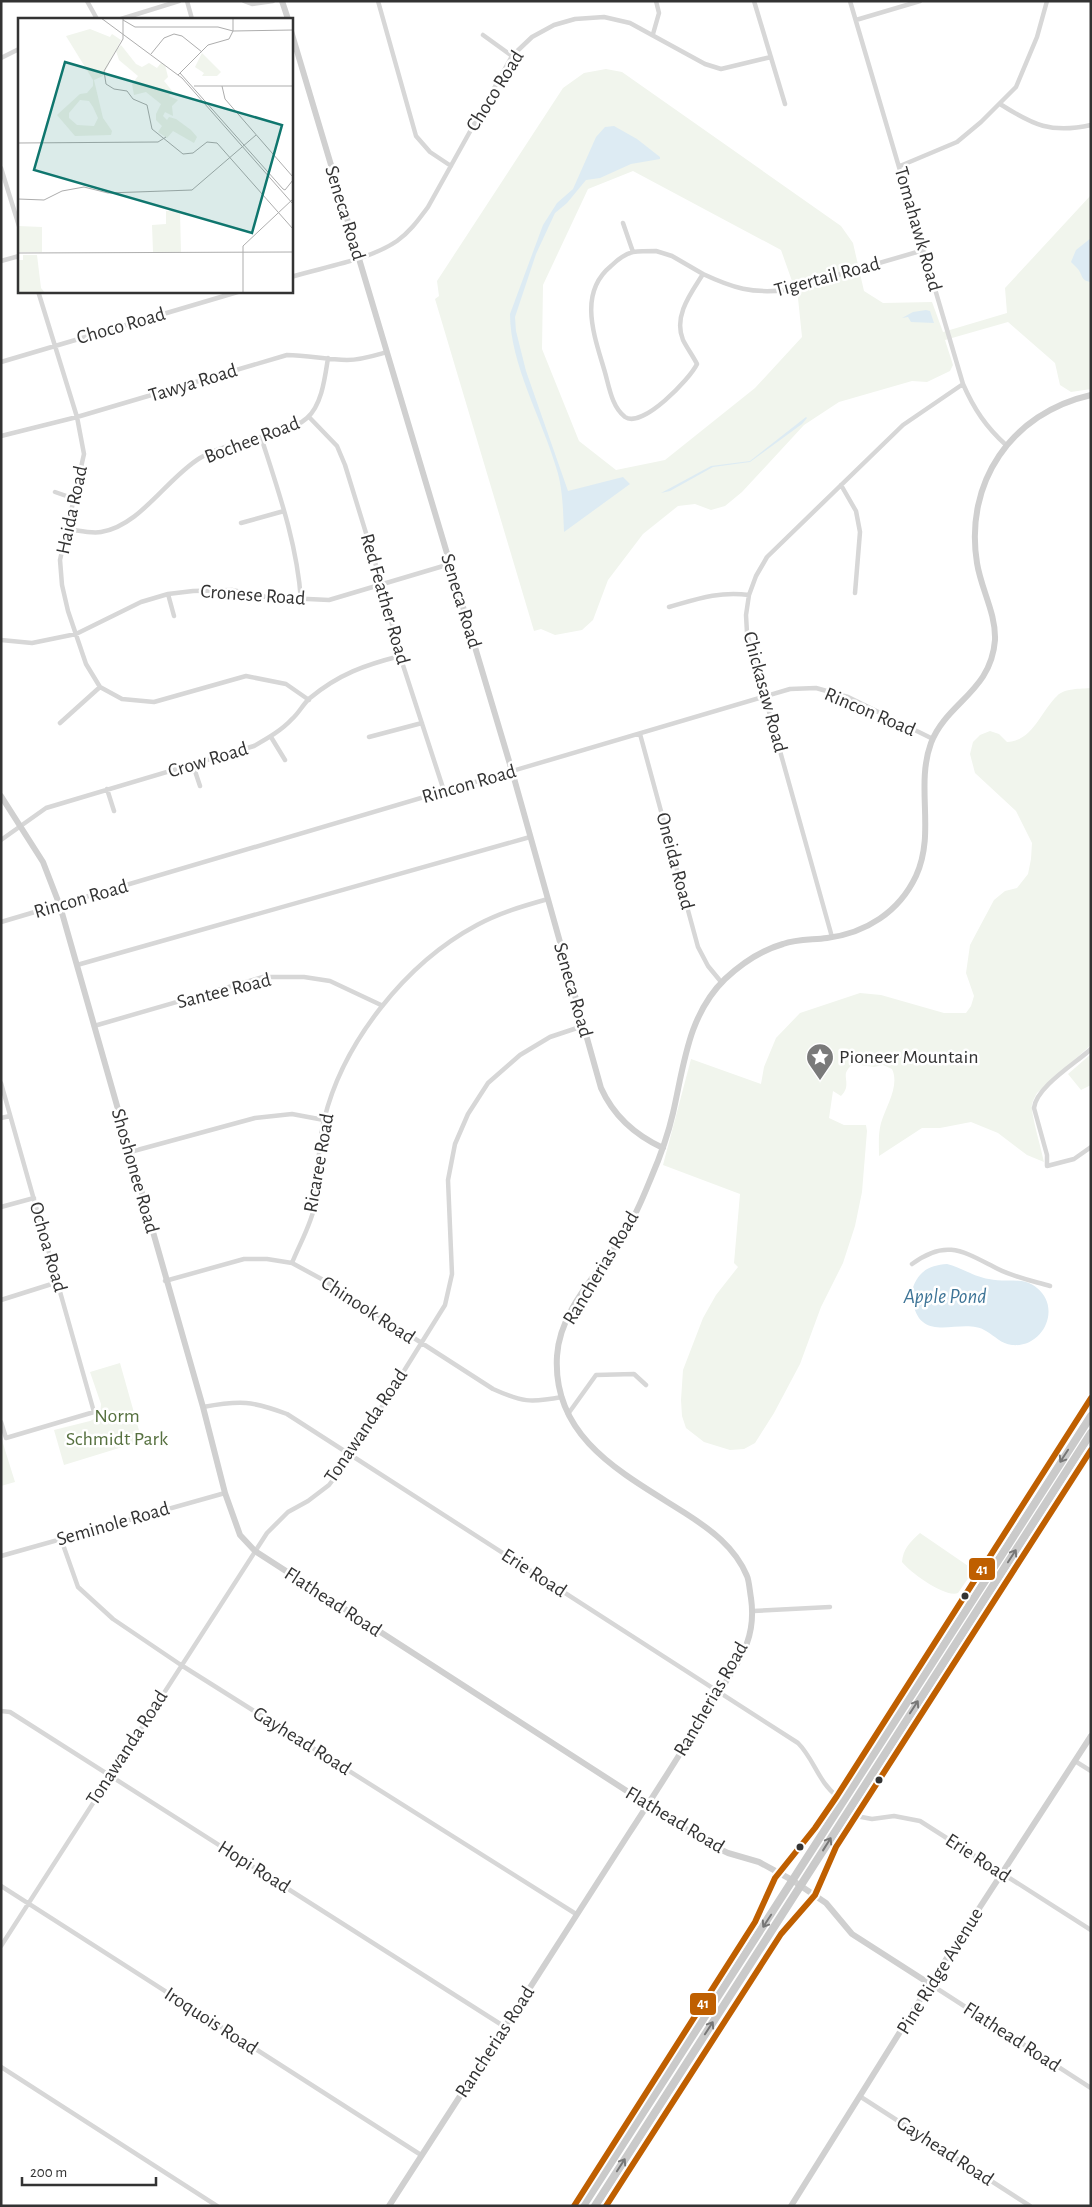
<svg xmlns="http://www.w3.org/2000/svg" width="1092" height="2207" font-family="'Alegreya Sans',sans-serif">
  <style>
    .green { fill: #f1f5ed; fill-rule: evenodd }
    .water { fill: #ddebf3 }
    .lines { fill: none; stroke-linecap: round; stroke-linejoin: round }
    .street { stroke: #d7d7d7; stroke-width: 4.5 }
    .secondary { stroke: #d0d0d0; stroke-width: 6 }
    .primary { stroke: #cacaca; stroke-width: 8 }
    .bus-1-casing { stroke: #fff; stroke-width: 10 }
    .bus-1 { stroke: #bf5f00; stroke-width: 6 }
    .oneway { stroke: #777 }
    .bus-dot { fill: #333; stroke: #fff; stroke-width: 2 }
    .labels { text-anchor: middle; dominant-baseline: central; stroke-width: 5; stroke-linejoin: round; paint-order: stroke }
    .street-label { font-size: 20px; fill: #333; stroke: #fff }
    .poi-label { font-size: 20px; fill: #333; stroke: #fff; text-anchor: start }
    .park-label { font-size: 20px; fill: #56703f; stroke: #fff }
    .water-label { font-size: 21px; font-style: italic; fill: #3f7597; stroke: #fff }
    .inset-road { fill: none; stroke: #adadad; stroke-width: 1 }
    .view { fill: #0f766e; fill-opacity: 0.15; stroke: #0f766e; stroke-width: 2.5 }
    .inset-edge { fill: none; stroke: #333; stroke-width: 2.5 }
    .line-badge { stroke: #fff; stroke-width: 2 }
    .badge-label { font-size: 14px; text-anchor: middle; font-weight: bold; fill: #fff }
  </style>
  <rect width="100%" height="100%" fill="#fff"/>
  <!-- green -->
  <path class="green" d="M606 69 622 72 841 226 853 243 864 291 883 303 932 302 943 332 1007 313 1005 288 1091 195V389L1071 392 1060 385 1055 363 1008 322 945 340 953 365 950 371 927 382 912 381 839 402 804 425 742 492 725 506 711 510 695 504 678 506 643 534 608 580 593 620 582 630 555 635 541 629 534 631 435 299 439 296 437 281 563 88 584 73ZM633 171 781 250 798 298 802 337 755 388 665 460 616 470 579 441 542 349 543 285 588 189Z
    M1091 688V1045L1037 1093C1035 1097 1033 1100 1032 1104 1030 1111 1042 1151 1044 1162L1027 1155 998 1133 971 1122 940 1128H922L879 1156C879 1145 878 1134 881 1123 886 1106 900 1086 892 1069L883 1065 874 1067 853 1064C841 1074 848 1077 846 1088 845 1091 843 1094 841 1096L833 1091 829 1118 844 1125H866L867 1131 862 1192 855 1226 843 1263 821 1307 800 1364 774 1413 755 1443 744 1449 730 1450 704 1442 686 1428 682 1416 681 1400 683 1370 703 1318 716 1295 738 1267 734 1263 740 1194 663 1165 691 1059 761 1084 764 1067 776 1038 800 1013 860 993 881 995 944 1013H966L971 1006 974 996 966 973 970 945 994 900 1005 891 1017 888 1028 874 1031 859 1032 843 1016 811 975 773 970 754 973 742 980 735 990 731 999 734 1007 742C1033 741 1041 711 1057 696 1064 688 1081 689 1091 688Z
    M1091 1054V1085L1081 1090 1068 1074Z
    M120 1363 142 1441 64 1465 54 1430 90 1421 100 1416 101 1404 90 1372Z
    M1 1437 15 1482 1 1486Z
    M920 1533 974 1570 958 1593C945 1598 911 1573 902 1562 903 1549 910 1542 920 1533Z"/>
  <!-- water -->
  <path class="water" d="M614 126 637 139 660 157V159L631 164 600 178 586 180 567 203 555 213 536 254 515 317 516 331 526 371 568 491 623 477 630 484 564 532C563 510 563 488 556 467 542 419 510 364 510 314L543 225 557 203 573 189 596 137 605 127Z
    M1091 238V282C1080 281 1083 274 1077 268 1075 266 1073 264 1071 262L1076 250Z
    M926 310 930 311 934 323 911 322 908 317 902 318 913 312Z
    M806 417 807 418 802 424 750 462 713 467 670 491 661 493 711 466 750 461Z
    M947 1264C961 1267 974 1277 989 1279 1006 1283 1023 1276 1037 1288 1062 1308 1043 1348 1012 1345 1001 1344 995 1336 986 1331 962 1316 922 1346 913 1303 910 1294 913 1283 920 1275 927 1267 936 1265 947 1264Z"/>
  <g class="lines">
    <!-- street -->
    <path class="street" d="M87 1 97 19
      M187 1 192 19
      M244 1 252 4 273 1
      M378 1 416 136 430 152 451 166
      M754 1 785 104
      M850 1 963 384C974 409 986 427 1006 445
      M121 19 179 1
      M856 20 920 1
      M653 34 659 13 656 1
      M483 35 512 56
      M1 58 19 49
      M1000 104C1033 125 1051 134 1091 125
      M900 166 957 142 981 122 1016 87 1037 37 1047 1
      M1 168 19 226
      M623 223 633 252
      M656 251 672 256 703 274C691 293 673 316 683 340 687 348 693 356 697 364 690 379 642 429 625 417 611 406 609 385 604 369 594 335 578 293 611 266 617 260 625 254 633 252 641 251 649 251 656 251Z
      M1 261 19 256
      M703 274C733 288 752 294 786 290L924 250
      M291 277C324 267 369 260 397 241 410 232 419 219 428 207L512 56 532 37 554 25 575 19 604 17 630 23 705 64 721 69 771 57
      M38 291 77 417 84 454 60 560 62 585 68 611 86 664 100 687 122 699 154 702 246 676 286 684 309 700
      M1 362 241 291
      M309 417 337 446 345 465 382 585 400 656 444 791
      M1 436 77 417 287 355C308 355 327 360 347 360 361 360 373 356 387 352
      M261 437C278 490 297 543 301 600
      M841 485 856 511 860 532 855 593
      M55 492 75 499
      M241 523 284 511
      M67 529C77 530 91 534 101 532 140 526 167 478 200 458 230 439 283 439 307 418 322 405 325 377 328 358
      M168 594 174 616
      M669 607C697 599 719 591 749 595
      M1 640 32 643 76 634 141 602 168 594 193 591 232 590 266 597 329 600 450 564
      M60 723 100 687
      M640 734 698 947 708 966 722 983
      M271 737 285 760
      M369 737 422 723
      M193 765 200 786
      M107 789 114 811
      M1 840 46 808 254 746C268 738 282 730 292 719 299 713 303 704 310 698 339 674 365 665 400 656
      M1 922 790 689 816 688 848 697 933 739
      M832 937 747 633 746 615 749 595 756 576 767 557 903 425 963 384
      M77 965 530 837
      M94 1026 263 977H304L330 981 381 1005
      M1091 1049C1076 1063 1036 1087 1034 1108L1047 1155V1166L1074 1159 1091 1147
      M1 1083 94 1412 6 1438 1 1422
      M1 1118 10 1116
      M130 1152 255 1118 292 1114 324 1120
      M1 1207 34 1198
      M292 1263C299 1245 313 1221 315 1203 319 1176 317 1147 324 1120 343 1042 406 963 477 925 499 913 523 906 548 899
      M912 1264C947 1238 964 1252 998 1269 1014 1277 1033 1281 1050 1286
      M165 1281 244 1259H267L292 1263 327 1282 493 1389C522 1402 530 1403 562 1397
      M1 1300 58 1282
      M203 1407C241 1400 252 1401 287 1414L798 1743C814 1759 819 1783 837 1796
      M568 1414 596 1375 634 1374 646 1385
      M61 1539 78 1587 113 1619 181 1665 576 1914
      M1 1556 225 1493
      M753 1611 830 1607
      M1 1711 10 1712 505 2027
      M1075 1761 1091 1771
      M856 1816 872 1819 894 1816 920 1821 1091 1930
      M1 1886 421 2155
      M1 1946 267 1533 288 1512 308 1501 329 1485 351 1456 445 1305 452 1274 448 1180 455 1144 468 1114 488 1083 520 1055 550 1037 583 1026
      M930 1984 1091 2088
      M1 2067 217 2206
      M861 2097 1030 2206"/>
    <!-- secondary -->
    <path class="secondary" d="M282 1 288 19
      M291 31 512 771 601 1088C614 1117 635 1135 663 1148
      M1 796 43 862 60 906 203 1407 225 1493 240 1535 255 1551 709 1844 728 1853 759 1862 792 1880 826 1903 852 1934 930 1984
      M389 2206C428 2145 467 2086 506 2025 547 1962 587 1898 628 1835 655 1794 681 1752 707 1711 720 1689 738 1667 747 1643 752 1629 753 1612 751 1598 750 1593 749 1580 747 1576 735 1547 710 1529 685 1513 624 1474 552 1439 557 1356 560 1307 603 1269 627 1229 637 1213 644 1195 651 1178 660 1157 668 1135 673 1113 684 1065 688 1015 725 979 741 964 762 950 783 944 797 939 813 940 827 938 866 933 899 912 916 876 936 832 915 787 931 743 947 702 991 692 995 640 996 613 981 589 977 563 964 483 1011 413 1091 395
      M574 2206 755 1922 775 1878 815 1828 837 1796 1091 1398
      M606 2206 781 1934 815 1895 836 1847 1091 1450
      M791 2206 930 1984 1091 1736"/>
    <!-- primary -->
    <path class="primary" d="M583 2206 1091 1416
      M595 2206 1091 1433"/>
    <!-- bus-1 casing -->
    <g class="bus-1-casing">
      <path id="bus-1" d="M574 2206 755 1922 775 1878 815 1828 837 1796 1091 1398
        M606 2206 781 1934 815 1895 836 1847 1091 1450"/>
    </g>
    <!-- bus-1 -->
    <use href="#bus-1" class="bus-1"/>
  </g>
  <!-- one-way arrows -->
  <defs><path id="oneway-shaft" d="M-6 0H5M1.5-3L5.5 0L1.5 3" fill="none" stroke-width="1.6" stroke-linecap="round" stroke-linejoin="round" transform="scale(1.25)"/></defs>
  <g class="oneway">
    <use href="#oneway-shaft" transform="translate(1064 1456) rotate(123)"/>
    <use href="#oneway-shaft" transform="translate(1012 1556) rotate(-57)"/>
    <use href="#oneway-shaft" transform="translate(914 1707) rotate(-57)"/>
    <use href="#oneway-shaft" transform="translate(827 1844) rotate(-58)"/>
    <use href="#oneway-shaft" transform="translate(767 1921) rotate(123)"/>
    <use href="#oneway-shaft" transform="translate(709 2028) rotate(-57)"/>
    <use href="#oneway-shaft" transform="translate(621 2165) rotate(-57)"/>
  </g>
  <!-- icons -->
  <defs>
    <g id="sight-pin" transform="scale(1.4375)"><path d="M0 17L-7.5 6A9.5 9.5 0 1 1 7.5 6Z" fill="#7a7a7a" stroke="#fff"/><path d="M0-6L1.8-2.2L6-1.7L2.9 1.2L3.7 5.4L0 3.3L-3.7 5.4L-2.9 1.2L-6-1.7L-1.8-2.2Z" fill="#fff"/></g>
  </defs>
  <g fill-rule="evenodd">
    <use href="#sight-pin" x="820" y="1057"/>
  </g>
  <!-- markers -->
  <g class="bus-dot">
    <circle cx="965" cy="1596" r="4.5"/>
    <circle cx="879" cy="1780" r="4.5"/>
    <circle cx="800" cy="1847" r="4.5"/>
  </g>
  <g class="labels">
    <!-- street labels -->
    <g class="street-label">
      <text transform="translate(495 91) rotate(-58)">Choco Road</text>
      <text transform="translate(345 213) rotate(73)">Seneca Road</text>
      <text transform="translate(918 229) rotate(74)">Tomahawk Road</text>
      <text transform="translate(827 277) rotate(-15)">Tigertail Road</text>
      <text transform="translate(121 326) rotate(-16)">Choco Road</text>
      <text transform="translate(193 383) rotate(-17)">Tawya Road</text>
      <text transform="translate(252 440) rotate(-21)">Bochee Road</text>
      <text transform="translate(72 510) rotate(-78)">Haida Road</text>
      <text transform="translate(253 595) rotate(4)">Cronese Road</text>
      <text transform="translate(385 599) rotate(74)">Red Feather Road</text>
      <text transform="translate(461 601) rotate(73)">Seneca Road</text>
      <text transform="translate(765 692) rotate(75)">Chickasaw Road</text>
      <text transform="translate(870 712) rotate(23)">Rincon Road</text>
      <text transform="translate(208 760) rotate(-17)">Crow Road</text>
      <text transform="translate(469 784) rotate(-16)">Rincon Road</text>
      <text transform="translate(675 861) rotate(75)">Oneida Road</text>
      <text transform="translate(81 899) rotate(-16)">Rincon Road</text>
      <text transform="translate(573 990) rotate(74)">Seneca Road</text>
      <text transform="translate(224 991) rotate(-14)">Santee Road</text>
      <text transform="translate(319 1163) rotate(-80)">Ricaree Road</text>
      <text transform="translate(135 1171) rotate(74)">Shoshonee Road</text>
      <text transform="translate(48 1247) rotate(74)">Ochoa Road</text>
      <text transform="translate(601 1268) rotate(-59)">Rancherias Road</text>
      <text transform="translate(368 1310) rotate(33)">Chinook Road</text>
      <text transform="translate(366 1426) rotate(-56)">Tonawanda Road</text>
      <text transform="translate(113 1524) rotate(-16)">Seminole Road</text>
      <text transform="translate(534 1573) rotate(33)">Erie Road</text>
      <text transform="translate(333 1602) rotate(33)">Flathead Road</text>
      <text transform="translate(711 1699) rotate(-60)">Rancherias Road</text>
      <text transform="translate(302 1741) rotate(32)">Gayhead Road</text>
      <text transform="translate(127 1748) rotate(-57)">Tonawanda Road</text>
      <text transform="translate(675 1820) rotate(31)">Flathead Road</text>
      <text transform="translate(978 1858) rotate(33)">Erie Road</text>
      <text transform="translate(254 1867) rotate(32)">Hopi Road</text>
      <text transform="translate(940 1971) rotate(-58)">Pine Ridge Avenue</text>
      <text transform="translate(211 2021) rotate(33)">Iroquois Road</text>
      <text transform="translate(1012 2037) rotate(33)">Flathead Road</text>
      <text transform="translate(495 2042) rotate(-57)">Rancherias Road</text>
      <text transform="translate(945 2151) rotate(33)">Gayhead Road</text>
    </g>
    <!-- poi labels -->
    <g class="poi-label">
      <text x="839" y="1057">Pioneer Mountain</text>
    </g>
    <!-- park labels -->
    <g class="park-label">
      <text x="117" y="1416">Norm<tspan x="117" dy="23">Schmidt Park</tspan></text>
    </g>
    <!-- water labels -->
    <g class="water-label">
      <text x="945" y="1296">Apple Pond</text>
    </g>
  </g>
  <!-- overview -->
  <g transform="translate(18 18)">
    <rect width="275" height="275" fill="#fff"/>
    <path d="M72 11 92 19 94 16 103 22 85 58 76 62 85 100 94 113 93 117 57 118 39 97 62 76 69 75 75 68V62L48 18ZM62 82 71 83 75 89 80 100 76 108 59 107 51 100V95ZM103 27 118 46 124 49 131 45 139 50 143 45 147 47 150 59 146 63 155 74 151 78 160 82 154 88 155 98 147 94 145 98 149 102 151 99 158 101 173 112 179 119 176 125 155 113 149 120 140 114 144 108 138 102V96L143 86 128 74 116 77 114 66 120 58 101 42 98 33ZM184 35 203 54 199 58H184L186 55 177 49ZM148 193H162L163 234H135L134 207 148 206ZM0 208 24 209V234H0ZM5 237H19L23 270 27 275H0V242H5Z" fill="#f1f5ed" fill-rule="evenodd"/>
    <path class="inset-road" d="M83 0 164 60 275 186M105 0V21L86 53 88 66 96 71 109 73 115 81 129 87 134 111 165 136 175 135 189 124 199 125 275 211M105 2 117 9H200L215 13M215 13 275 12M133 36 146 20 156 16 164 18 184 34M162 55 265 171 267 172 275 162M160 57 190 27 211 21 215 13V0M176 68H275M204 68 207 81 275 159M0 125 140 124 148 119M0 181 26 182 44 173 66 169 90 175 174 172 238 117M0 235 275 234M225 275V228L275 181"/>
    <path class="view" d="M47 44 264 107 234 215 16 152Z"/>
    <rect width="275" height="275" class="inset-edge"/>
  </g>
  <g class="line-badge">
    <rect x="968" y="1557" width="28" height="24" rx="5" fill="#bf5f00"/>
    <rect x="689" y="1992" width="28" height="24" rx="5" fill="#bf5f00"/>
  </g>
  <g class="badge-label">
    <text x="982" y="1574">41</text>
    <text x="703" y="2008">41</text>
  </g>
  <!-- border -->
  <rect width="1092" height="2207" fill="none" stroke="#333333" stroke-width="5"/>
  <!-- scale -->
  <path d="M22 2177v8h134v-8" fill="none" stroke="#333333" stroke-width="2.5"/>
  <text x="30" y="2177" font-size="15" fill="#333333" stroke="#ffffff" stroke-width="4" paint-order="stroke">200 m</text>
</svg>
